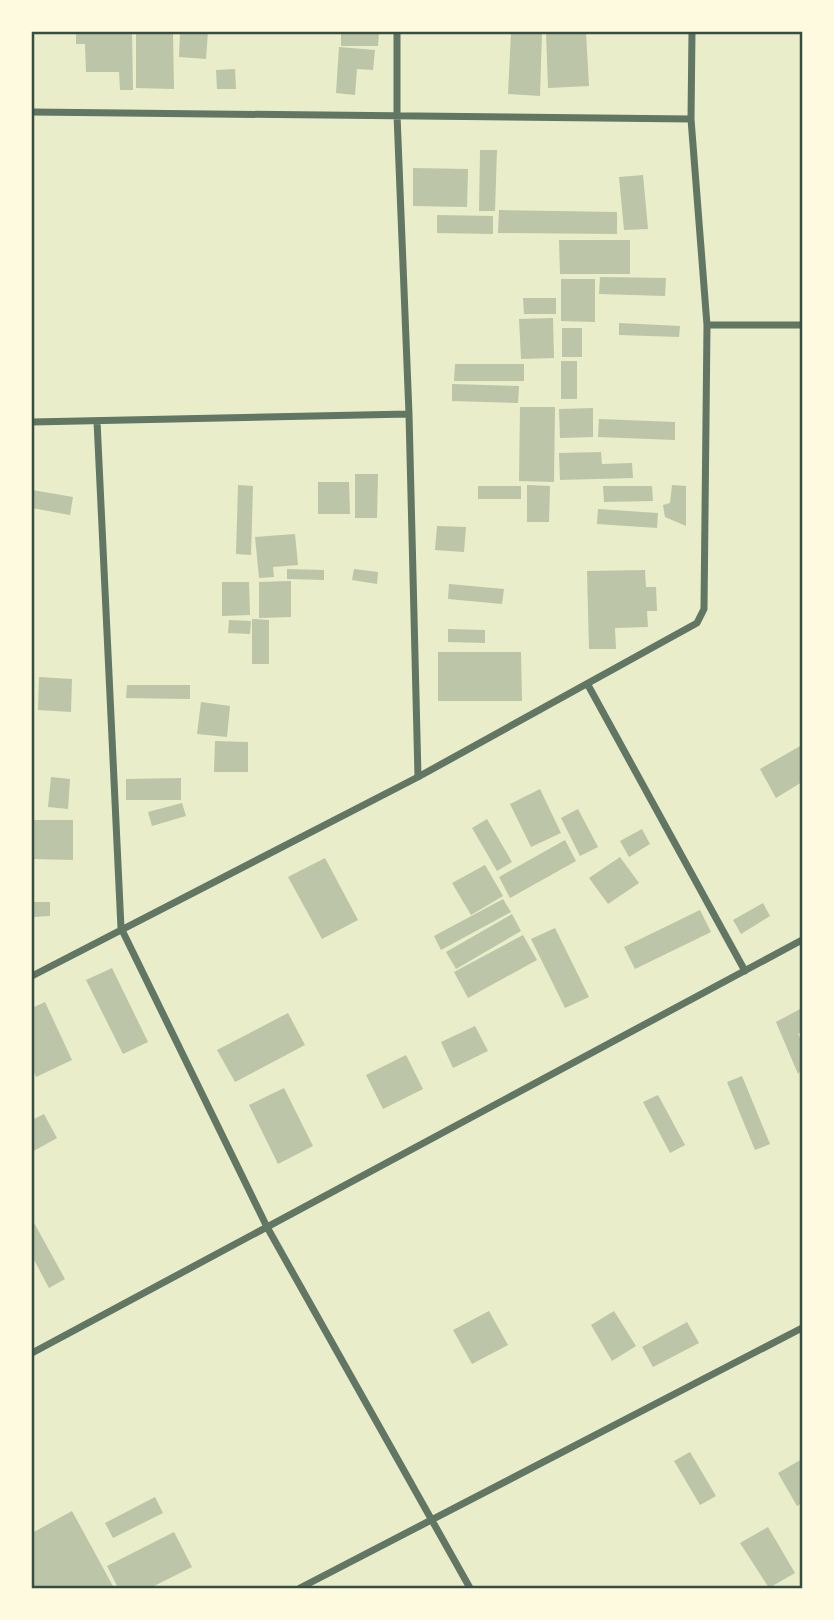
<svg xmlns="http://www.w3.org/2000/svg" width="834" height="1620" font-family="Cabin,sans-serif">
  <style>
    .building { fill: #bcc5a7 }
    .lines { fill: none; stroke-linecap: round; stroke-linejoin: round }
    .minor { stroke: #617663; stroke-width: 7 }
    .neatline { fill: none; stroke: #344e41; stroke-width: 2.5 }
  </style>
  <rect width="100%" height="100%" fill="#e9edc9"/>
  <!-- building -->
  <path class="building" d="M76 32H132L133 90H120L119 72H86L85 44H76Z
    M136 32H173L174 89 136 88Z
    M180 32H208L206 59 179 57Z
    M341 32H379L378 46H341Z
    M511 32H542L540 96 508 94Z
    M546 32H586L589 86 548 88Z
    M339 47 375 50 373 70 357 69 355 95 336 93Z
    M235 69 236 89H217L216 70Z
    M480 150H497L495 211H479Z
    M413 168 468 169 467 207 413 206Z
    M643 175 648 229 624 230 619 177Z
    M499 210 617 212V234L498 233Z
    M437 215 493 216V234L437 233Z
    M559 240H630V274H560Z
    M600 277 666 278 665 296 599 294Z
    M561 279H595V322L561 321Z
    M523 298H556V314H524Z
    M553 318 554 358 521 359 519 319Z
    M619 323 680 326 679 337 619 335Z
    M562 328H582V357H562Z
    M561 361H577V399H561Z
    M455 364H524V381H454Z
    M452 384 519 386 518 403 452 401Z
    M520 407H555L554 482 519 481Z
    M593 408V437L560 438 559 409Z
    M599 419 675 422V440L598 437Z
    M601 452 602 464 632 463 633 478 560 480 559 453Z
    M355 474H378L377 518H355Z
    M318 482H349L350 514H318Z
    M238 485 253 486 251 555 236 554Z
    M527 485 550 486 549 522H527Z
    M672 485 686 486V526L665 517 663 505 670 503Z
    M478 486H521V499H478Z
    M603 486H652L653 501 604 502Z
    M32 490 73 497 70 515 32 508Z
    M598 509 658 513 657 528 597 524Z
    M437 526 466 527 464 552 435 550Z
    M295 534 298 565 273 567 274 577 259 578 255 537Z
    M287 569 324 570V580L287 579Z
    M354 569 378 572 377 584 352 580Z
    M645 570 646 587H656L657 611H647L648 627 615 628 616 649H589L587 571Z
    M291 581V617L259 618V582Z
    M222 582H249L250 615 222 616Z
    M449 584 504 589 502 604 448 599Z
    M252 619 269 620V664H252Z
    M229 620 251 621 250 634 228 633Z
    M448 629 485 630V643L448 642Z
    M438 652H521L522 701H438Z
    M39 677 72 679 71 712 38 710Z
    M127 685H190V699L126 698Z
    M201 702 230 706 227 737 197 734Z
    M215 741 248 742V772H214Z
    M802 745V782L776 798 760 769Z
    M51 777 70 779 68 809 48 807Z
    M181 778V800H126V779Z
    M540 789 561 833 531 847 510 804Z
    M182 803 186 816 152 826 148 812Z
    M578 809 598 847 580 856 561 818Z
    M487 819 512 862 497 871 472 828Z
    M32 820H73V860L32 859Z
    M642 829 650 844 629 857 620 841Z
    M565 840 576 861 510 898 499 877Z
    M620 857 639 883 608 904 589 878Z
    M325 858 358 920 322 939 288 877Z
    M485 865 503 896 471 915 452 883Z
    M503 899 511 912 441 950 434 936Z
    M32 902H50V916L32 917Z
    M763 903 770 916 741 934 733 920Z
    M700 910 711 932 635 969 624 947Z
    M512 914 521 931 456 969 446 952Z
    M555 928 589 997 565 1008 531 939Z
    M523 935 537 960 468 998 454 972Z
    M112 968 148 1042 123 1054 86 980Z
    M45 1002 72 1060 36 1077 32 1067V1008Z
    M802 1008V1031L798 1034 802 1042V1069L798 1074 776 1022Z
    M288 1013 305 1045 235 1082 217 1050Z
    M475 1026 488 1051 453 1068 441 1042Z
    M406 1055 423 1089 383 1109 366 1075Z
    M742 1076 770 1144 755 1150 727 1082Z
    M284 1088 313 1146 278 1164 249 1105Z
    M658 1095 685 1145 670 1153 643 1102Z
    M44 1114 57 1138 32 1152V1120Z
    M33 1221 65 1279 49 1288 32 1256Z
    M489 1311 508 1345 472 1364 453 1330Z
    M614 1311 636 1346 612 1361 591 1325Z
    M687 1322 699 1343 653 1367 642 1347Z
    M690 1452 716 1496 700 1505 674 1461Z
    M802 1459V1503L797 1506 778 1473Z
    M155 1497 163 1513 113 1538 105 1523Z
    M72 1511 114 1588H32V1533Z
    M768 1527 795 1573 769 1588 740 1543Z
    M174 1532 192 1567 150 1588H118L107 1566Z"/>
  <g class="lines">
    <!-- minor -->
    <path class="minor" d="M397 32V115L409 414 418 777
      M32 112 691 119
      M707 325H802
      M97 421 121 928 267 1227 470 1588
      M32 422 409 414
      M588 685 745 971
      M32 976 418 777 697 623 704 609 707 325 691 119 692 32
      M32 1353 802 940
      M300 1588 802 1328"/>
  </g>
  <!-- border -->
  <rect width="834" height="1620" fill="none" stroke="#fefae0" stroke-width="66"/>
  <rect x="33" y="33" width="768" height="1554" class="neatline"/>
</svg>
